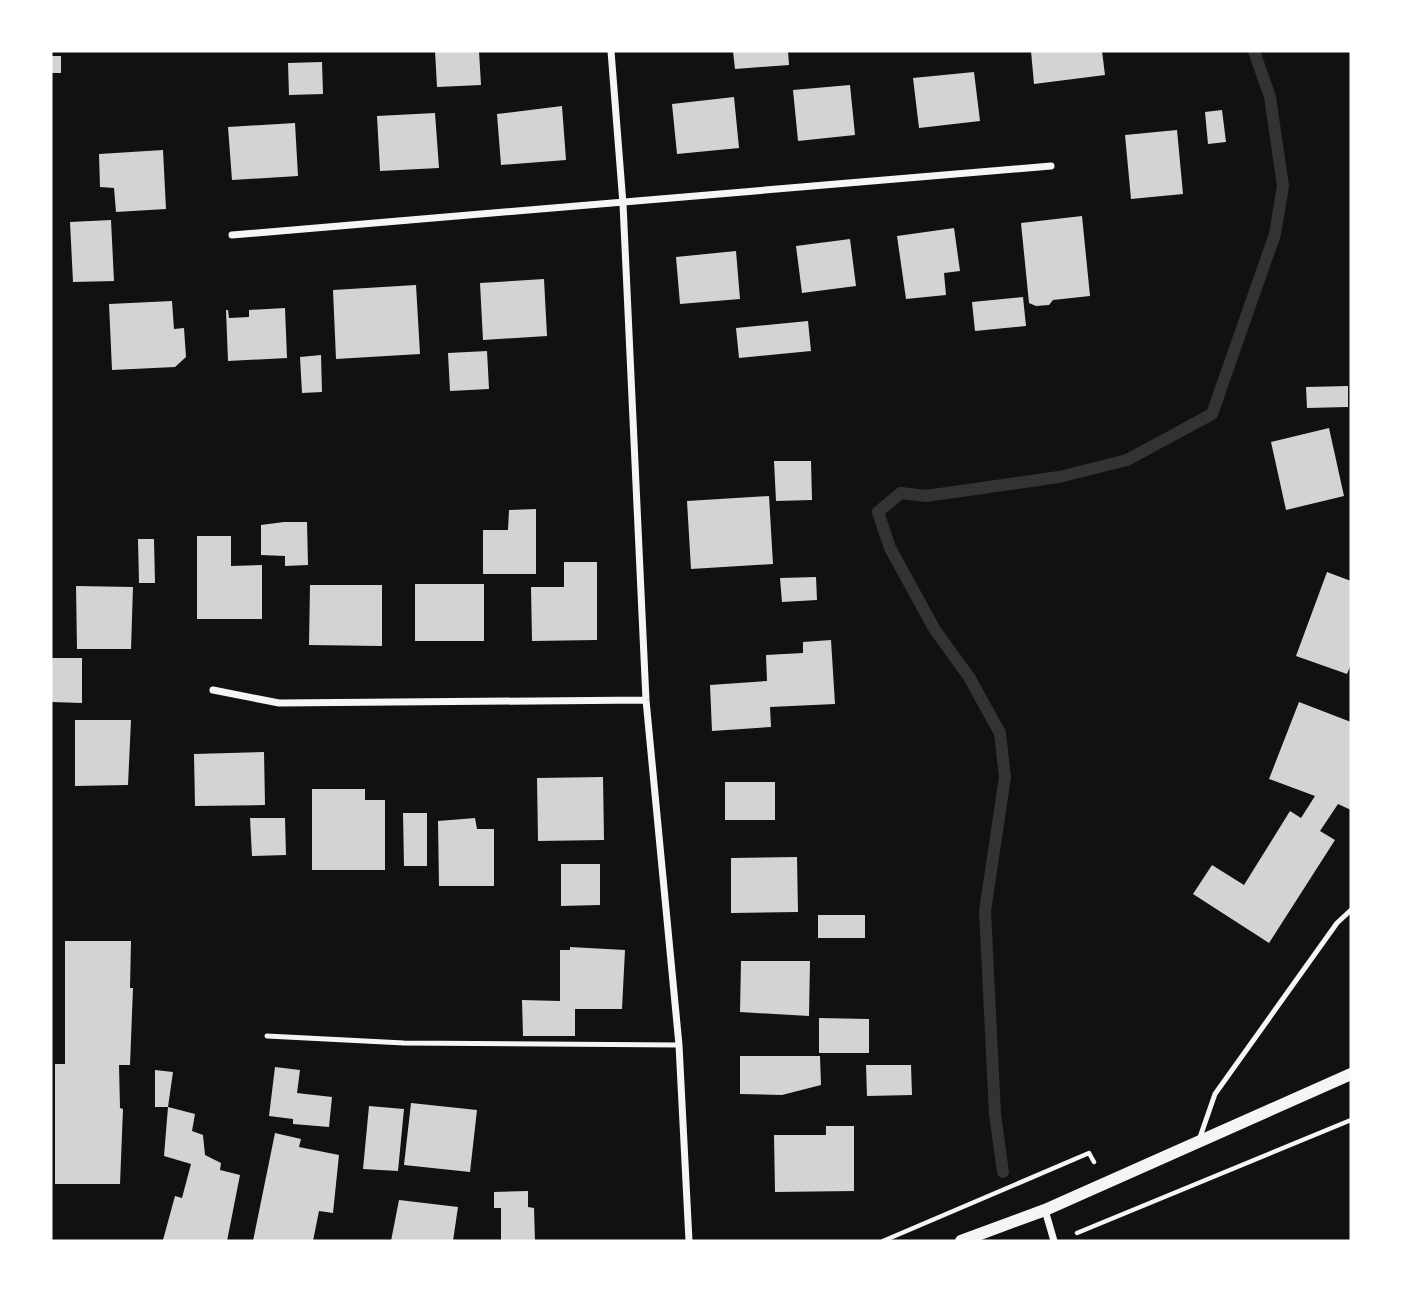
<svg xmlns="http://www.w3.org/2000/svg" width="1402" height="1292" font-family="Jost,sans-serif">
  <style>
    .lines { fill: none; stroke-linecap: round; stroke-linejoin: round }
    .stream { stroke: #333; stroke-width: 12 }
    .building { fill: #d3d3d3 }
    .path { stroke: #f5f5f5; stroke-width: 4.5 }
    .service { stroke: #f5f5f5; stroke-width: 5 }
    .minor { stroke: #f5f5f5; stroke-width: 7 }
    .tertiary { stroke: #f5f5f5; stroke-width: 12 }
  </style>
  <rect width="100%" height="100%" fill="#111"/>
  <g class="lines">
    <!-- stream -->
    <path class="stream" d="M1003 1172 995 1114 985 911 1005 777 1000 733 969 677 935 630 890 548 878 512 901 493 926 496 1059 477 1127 460 1212 414 1275 234 1283 186 1270 97 1254 51"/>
  </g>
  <!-- building -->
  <path class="building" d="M435 51H479L481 85 437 87Z
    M733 51H788L789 65 735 69Z
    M1031 51H1102L1105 75 1034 84Z
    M51 56H61V73H51Z
    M322 62 323 94 289 95 288 63Z
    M974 72 980 121 919 128 913 78Z
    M850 85 855 135 798 141 793 90Z
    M734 97 739 148 677 154 672 104Z
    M562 106 566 160 501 165 497 114Z
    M1222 110 1226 142 1208 144 1205 112Z
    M435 113 439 168 380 171 377 116Z
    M295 123 298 176 232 180 228 127Z
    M1177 130 1183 194 1131 199 1125 135Z
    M163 150 166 209 116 212 114 188 100 187 99 154Z
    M1082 216 1090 296 1053 300 1049 305 1036 306 1029 303 1021 223Z
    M111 220 114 281 73 282 70 222Z
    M954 228 960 271 944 273 946 295 906 299 897 236Z
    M850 239 856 286 802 293 796 246Z
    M736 251 740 299 680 304 676 257Z
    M544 279 547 336 483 340 480 283Z
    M416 285 420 354 336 359 333 290Z
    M1023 297 1026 326 975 331 972 302Z
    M172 301 174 329 184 328 186 357 175 367 112 370 109 304Z
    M285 308 287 358 228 361 226 310H228L229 318 249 317V310Z
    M808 321 811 351 739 358 736 328Z
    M487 351 489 389 450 391 448 353Z
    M321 355 322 392 302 393 300 357Z
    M1348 386V407L1307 408 1306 387Z
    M1329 428 1344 496 1286 510 1271 442Z
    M774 461H811L812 500 776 501Z
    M769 496 773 564 691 569 687 501Z
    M536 509V574H483V530H508L509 510Z
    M284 522H307L308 565 285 566V556L261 555V525Z
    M197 536H231V566L262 565V619H197Z
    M138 539H154L155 583H139Z
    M564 562H597V640L532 641 531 587H564Z
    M1327 572 1351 581V664L1347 674 1296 656Z
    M816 577 817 600 782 602 780 578Z
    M415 584H484V641H415Z
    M310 585H382V646L309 645Z
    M76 586 133 587 131 649H77Z
    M831 640 835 704 770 707 771 727 712 731 710 685 767 681 766 655 803 653V642Z
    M51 658H82V703L51 702Z
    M1299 702 1351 722V810L1338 804 1320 831 1335 840 1269 943 1193 894 1212 865 1244 885 1290 811 1301 818 1315 796 1269 779Z
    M75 720H131L128 785 75 786Z
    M264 752 265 805 195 806 194 754Z
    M603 777 604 840 538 841 537 778Z
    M725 782H775V820H725Z
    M312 789H365V800H385V870H312Z
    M403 813H427V866H404Z
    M250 818H285L286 855 252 856Z
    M475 818 477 829H494V886H439L438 821Z
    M797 857 798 912 731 913V858Z
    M561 864H600V905L561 906Z
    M818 915H865V938H818Z
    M65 941H131L130 988H133L130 1065H119L120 1108 123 1109 120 1184H55V1064H65Z
    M570 947 625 950 622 1009H575V1036H523L522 1000 560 1001V950H570Z
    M741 961H810L809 1016 740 1012Z
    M819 1018 869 1019V1053H819Z
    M740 1056H820L821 1085 782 1095 740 1094Z
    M866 1065H911L912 1095 867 1096Z
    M275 1067 300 1070 297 1093 332 1097 329 1127 293 1124V1119L269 1116Z
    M155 1070 173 1072 168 1107H155Z
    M411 1103 477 1110 470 1172 404 1165Z
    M369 1106 404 1109 398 1171 363 1169Z
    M168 1107 195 1114 192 1131 203 1135 205 1155 221 1163 220 1170 240 1175 227 1241 163 1240 175 1196 182 1198 191 1164 164 1156Z
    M826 1126H854V1191L775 1192 774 1135H826Z
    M275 1133 301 1139 299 1147 339 1155 333 1213 319 1211 313 1241H253Z
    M528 1191V1207L534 1208 535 1241H501V1208H494V1192Z
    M399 1200 458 1207 453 1241H391Z"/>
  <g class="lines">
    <!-- path -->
    <path class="path" d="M1077 1233 1351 1120
      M883 1241 1089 1153 1094 1162"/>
    <!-- service -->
    <path class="service" d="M267 1036 404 1043 679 1045
      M1199 1140 1215 1094 1337 923 1351 910"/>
    <!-- minor -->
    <path class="minor" d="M611 51 623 204 646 700 679 1045 689 1241
      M232 235 1051 166
      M213 690 279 703 646 700
      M1045 1210 1054 1241"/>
    <!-- tertiary -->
    <path class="tertiary" d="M961 1241 1045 1210 1351 1074"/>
  </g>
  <!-- border -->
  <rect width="1402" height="1292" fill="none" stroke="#ffffff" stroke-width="105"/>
</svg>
